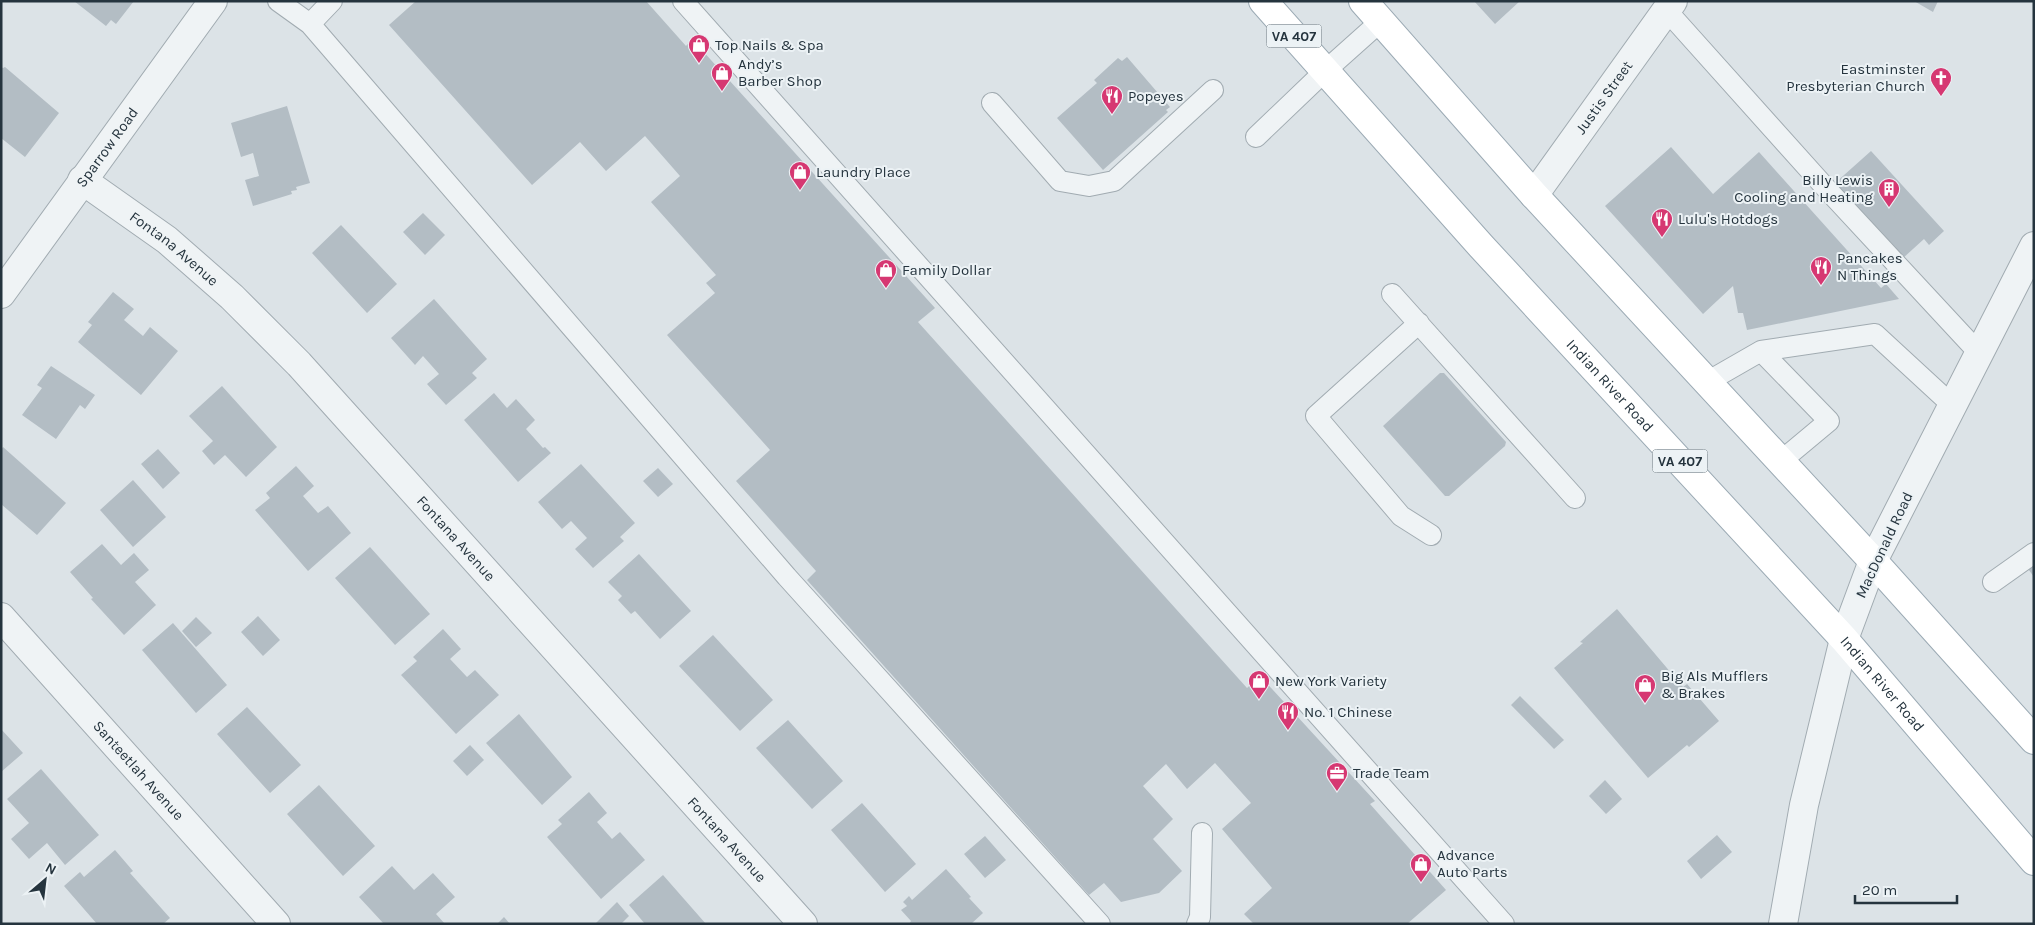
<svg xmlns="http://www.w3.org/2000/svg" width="2035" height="925" font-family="Karla,sans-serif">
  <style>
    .building { fill: #b3bdc4 }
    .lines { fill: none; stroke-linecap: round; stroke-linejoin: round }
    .service-casing { stroke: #a1abb1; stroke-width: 22 }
    .minor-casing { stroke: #a1abb1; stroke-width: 30 }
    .tertiary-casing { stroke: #a1abb1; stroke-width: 30 }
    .primary-casing { stroke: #9baab4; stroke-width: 30 }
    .service { stroke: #eff3f5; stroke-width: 20 }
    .minor { stroke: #eff3f5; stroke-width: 28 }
    .tertiary { stroke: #eff3f5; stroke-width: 28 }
    .primary { stroke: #fff; stroke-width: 28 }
    .labels { text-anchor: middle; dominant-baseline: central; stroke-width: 4; stroke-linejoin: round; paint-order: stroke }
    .shield { fill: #ecf2f5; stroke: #616d75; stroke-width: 1 }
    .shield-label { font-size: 14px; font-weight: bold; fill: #25343e }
    .poi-label { font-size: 15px; fill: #25343e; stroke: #ecf2f5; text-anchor: start }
    .street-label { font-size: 15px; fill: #25343e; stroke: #ecf2f5 }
  </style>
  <rect width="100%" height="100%" fill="#dce3e7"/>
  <!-- building -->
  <path class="building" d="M74 1H134L116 24 111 20 106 26Z
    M416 1H646L686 46 692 39 935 308 918 322 1247 688 1260 676 1375 801 1370 804 1446 890 1407 924H1254L1244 914 1272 888 1222 829 1251 803 1215 763 1187 789 1166 764 1143 786 1173 819 1153 839 1182 871 1159 893 1121 902 1104 883 1089 895 807 580 816 571 736 481 770 450 667 335 715 293 706 283 716 275 651 202 680 176 645 136 606 171 580 142 532 185 389 25Z
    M1474 1H1520L1495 24Z
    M1914 1H1938L1933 12Z
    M1127 57 1170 107 1166 110 1168 112 1103 170 1057 118 1097 83 1094 80 1118 58 1122 61Z
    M1 67 3 68 5 67 59 113 25 157 1 138Z
    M287 106 310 183 296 187 297 190 291 191 292 194 253 206 245 180 259 176 253 153 241 157 231 123Z
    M1671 147 1713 194 1759 152 1881 288 1886 284 1899 299 1747 330 1743 313H1738L1733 286 1703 314 1605 206Z
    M1871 151 1944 231 1929 245 1924 239 1902 259 1834 184Z
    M423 213 445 235 425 255 403 232Z
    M341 225 397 284 367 313 312 253Z
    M113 292 134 309 124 320 143 336 150 327 178 351 141 395 78 342 92 325 88 322Z
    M434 299 487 359 472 373 477 378 446 405 427 384 439 374 423 356 415 365 391 338Z
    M51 366 95 395 85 409 80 405 56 439 22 415 42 388 37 385Z
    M1440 373H1444L1506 442 1505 446 1449 496H1445L1383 426Z
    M222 386 277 447 246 477 225 455 214 465 202 451 213 441 189 416Z
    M494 393 507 408 516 399 535 420 526 429 543 448 545 447 551 453 518 482 464 420Z
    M3 447 66 503 37 535 1 504V450Z
    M158 449 180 473 163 489 141 464Z
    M581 464 635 523 620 537 624 541 593 568 575 549 587 538 571 521 562 529 538 502Z
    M296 466 314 486 303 496 318 513 328 506 351 533 308 571 255 510 270 498 266 493Z
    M658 468 673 484 658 497 643 481Z
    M133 480 166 517 133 547 100 510Z
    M102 544 121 565 134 553 149 570 135 582 156 605 124 635 91 599 93 598 70 572Z
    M370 547 430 614 395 645 335 578Z
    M639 554 691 611 660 639 635 611 631 614 618 600 622 596 608 582Z
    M2034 561V577L2026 566Z
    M1617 609 1683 687 1687 684 1719 721 1689 747 1687 745 1648 778 1554 668 1583 643 1580 642Z
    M258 616 280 640 263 656 241 632Z
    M196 617 212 633 196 647 182 631Z
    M173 623 227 685 196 713 142 650Z
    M443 629 461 649 450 659 467 677 475 670 499 695 456 734 401 675 417 661 413 657Z
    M713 635 773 700 740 731 679 666Z
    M1520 696 1564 740 1554 749 1511 705Z
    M247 707 301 765 270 793 217 734Z
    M519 714 572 777 542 805 486 743Z
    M788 720 843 781 812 809 756 748Z
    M1 729 23 753 1 772Z
    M470 745 484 760 467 776 453 761Z
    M41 769 99 835 65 865 47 843 29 859 11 839 29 823 7 799Z
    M1605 780 1622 799 1606 814 1589 796Z
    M319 785 375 846 343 876 287 814Z
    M589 792 607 813 597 822 612 839 620 832 645 860 601 899 547 837 562 824 558 820Z
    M862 803 916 864 885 892 831 830Z
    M1717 835 1732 852 1701 879 1687 861Z
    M985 836 1006 860 985 878 964 854Z
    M115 850 133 871 130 873 170 918 163 924H97L64 886 80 872 84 877Z
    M392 866 414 890 433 873 455 897 436 914 445 924H384L359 897Z
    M946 869 971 897 969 898 983 913 971 924H909L911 921 901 910 907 906 903 902 909 896 912 900Z
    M663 875 706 924H645L629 905Z
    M617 902 629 916 621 924H595Z
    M504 917 510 924H497Z"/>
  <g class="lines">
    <!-- service casing -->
    <g class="service-casing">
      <path id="service" d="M278 1 310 24
        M332 1 310 24 787 577 1100 924
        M683 1 1504 924
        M1668 12 1824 186 1979 353
        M992 103 1060 181 1089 186 1114 181 1213 90
        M1256 137 1325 71 1381 21
        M1392 294 1575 498
        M1419 323 1316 416 1401 516 1431 535
        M1761 351 1829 421 1781 461
        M1707 382 1761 351 1875 334 1952 405
        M1993 582 2034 553
        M1197 924 1200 917 1202 833"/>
    </g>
    <!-- minor casing -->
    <g class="minor-casing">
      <g id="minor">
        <path id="s1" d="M82 180 167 240 232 297 299 364 803 924"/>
        <path id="s2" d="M1534 195 1673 1"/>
        <path d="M1873 561 2034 246"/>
        <path id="s3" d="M1 617 276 924"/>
      </g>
    </g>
    <!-- tertiary casing -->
    <g class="tertiary-casing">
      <g id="tertiary">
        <path id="s4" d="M1 294 213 1"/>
        <path d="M1783 924 1804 805 1844 639 1873 561"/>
      </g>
    </g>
    <!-- primary casing -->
    <g class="primary-casing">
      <g id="primary">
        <path id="s5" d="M1263 1 1481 246 1844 639 2034 861"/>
        <path d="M1363 1 1534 195 1873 561 2034 740"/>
      </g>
    </g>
    <!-- service -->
    <use href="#service" class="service"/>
    <!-- minor -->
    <use href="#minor" class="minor"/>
    <!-- tertiary -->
    <use href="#tertiary" class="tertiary"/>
    <!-- primary -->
    <use href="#primary" class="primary"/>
  </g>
  <!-- icons -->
  <defs>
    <g id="shop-pin" transform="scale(1.125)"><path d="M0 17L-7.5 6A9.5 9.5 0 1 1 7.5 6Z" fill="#d63872" stroke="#ecf2f5"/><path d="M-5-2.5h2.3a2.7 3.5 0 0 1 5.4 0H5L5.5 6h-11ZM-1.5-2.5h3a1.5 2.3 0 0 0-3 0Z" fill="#fff"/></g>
    <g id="church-pin" transform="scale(1.125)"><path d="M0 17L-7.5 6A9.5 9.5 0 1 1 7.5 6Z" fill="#d63872" stroke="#ecf2f5"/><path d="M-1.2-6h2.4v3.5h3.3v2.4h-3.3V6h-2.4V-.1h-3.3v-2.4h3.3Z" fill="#fff"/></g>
    <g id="restaurant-pin" transform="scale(1.125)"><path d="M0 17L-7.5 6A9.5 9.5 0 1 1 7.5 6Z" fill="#d63872" stroke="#ecf2f5"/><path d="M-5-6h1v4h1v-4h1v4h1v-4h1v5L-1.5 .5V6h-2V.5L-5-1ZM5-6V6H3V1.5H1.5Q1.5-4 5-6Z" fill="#fff"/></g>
    <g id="building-pin" transform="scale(1.125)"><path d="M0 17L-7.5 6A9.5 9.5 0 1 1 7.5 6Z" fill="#d63872" stroke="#ecf2f5"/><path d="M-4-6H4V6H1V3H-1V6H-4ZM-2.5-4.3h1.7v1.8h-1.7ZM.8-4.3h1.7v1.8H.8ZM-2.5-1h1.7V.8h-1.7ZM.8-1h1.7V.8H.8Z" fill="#fff"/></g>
    <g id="office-pin" transform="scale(1.125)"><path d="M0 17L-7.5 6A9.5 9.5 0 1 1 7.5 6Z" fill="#d63872" stroke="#ecf2f5"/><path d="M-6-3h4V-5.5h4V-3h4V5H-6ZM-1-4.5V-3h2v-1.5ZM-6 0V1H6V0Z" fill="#fff"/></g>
  </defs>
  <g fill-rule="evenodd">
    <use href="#shop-pin" x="699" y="45"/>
    <use href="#shop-pin" x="722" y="73"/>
    <use href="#church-pin" x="1941" y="78"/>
    <use href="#restaurant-pin" x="1112" y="96"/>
    <use href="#shop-pin" x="800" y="172"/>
    <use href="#building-pin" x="1889" y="189"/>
    <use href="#restaurant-pin" x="1662" y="219"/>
    <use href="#restaurant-pin" x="1821" y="267"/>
    <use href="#shop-pin" x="886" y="270"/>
    <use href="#shop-pin" x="1259" y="681"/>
    <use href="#shop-pin" x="1645" y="685"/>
    <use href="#restaurant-pin" x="1288" y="712"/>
    <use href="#office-pin" x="1337" y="773"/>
    <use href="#shop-pin" x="1421" y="864"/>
  </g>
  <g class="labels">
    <!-- shield labels -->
    <g class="shield">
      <rect x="1266.5" y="24.5" width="55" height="23" rx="4"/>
      <rect x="1652.5" y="449.5" width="55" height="23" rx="4"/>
    </g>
    <g class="shield-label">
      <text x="1294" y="36">VA 407</text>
      <text x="1680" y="461">VA 407</text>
    </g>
    <!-- poi labels -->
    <g class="poi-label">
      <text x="715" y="45">Top Nails &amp; Spa</text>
      <text x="738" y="64">Andy’s<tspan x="738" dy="17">Barber Shop</tspan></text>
      <text x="1925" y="69" text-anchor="end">Eastminster<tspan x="1925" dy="17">Presbyterian Church</tspan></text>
      <text x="1128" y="96">Popeyes</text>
      <text x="816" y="172">Laundry Place</text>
      <text x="1873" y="180" text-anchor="end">Billy Lewis<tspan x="1873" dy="17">Cooling and Heating</tspan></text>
      <text x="1678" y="219">Lulu's Hotdogs</text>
      <text x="1837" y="258">Pancakes<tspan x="1837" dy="17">N Things</tspan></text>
      <text x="902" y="270">Family Dollar</text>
      <text x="1661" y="676">Big Als Mufflers<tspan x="1661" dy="17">&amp; Brakes</tspan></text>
      <text x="1275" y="681">New York Variety</text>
      <text x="1304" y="712">No. 1 Chinese</text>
      <text x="1353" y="773">Trade Team</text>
      <text x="1437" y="855">Advance<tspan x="1437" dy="17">Auto Parts</tspan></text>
    </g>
    <!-- street labels -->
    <g class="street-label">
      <text stroke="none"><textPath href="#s2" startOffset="120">Justis Street</textPath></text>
      <text stroke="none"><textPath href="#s4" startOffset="181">Sparrow Road</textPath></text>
      <text stroke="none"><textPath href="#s1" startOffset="115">Fontana Avenue</textPath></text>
      <text stroke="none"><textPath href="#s5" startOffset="518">Indian River Road</textPath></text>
      <text stroke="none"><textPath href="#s1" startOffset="520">Fontana Avenue</textPath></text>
      <text transform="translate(1884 545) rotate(-65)">MacDonald Road</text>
      <text stroke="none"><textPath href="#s5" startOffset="922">Indian River Road</textPath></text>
      <text stroke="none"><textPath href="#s3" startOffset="206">Santeetlah Avenue</textPath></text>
      <text stroke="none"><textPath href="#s1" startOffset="925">Fontana Avenue</textPath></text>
    </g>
  </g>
  <!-- border -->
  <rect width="2035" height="925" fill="none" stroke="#25343e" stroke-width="5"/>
  <!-- north arrow -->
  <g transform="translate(45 880) rotate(28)" stroke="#ecf2f5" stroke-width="4" paint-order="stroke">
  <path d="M0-4L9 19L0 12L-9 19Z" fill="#25343e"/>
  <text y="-8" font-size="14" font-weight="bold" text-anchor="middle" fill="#25343e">N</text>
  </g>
  <!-- scale -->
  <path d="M1855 895v8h102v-8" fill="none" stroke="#25343e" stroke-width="2.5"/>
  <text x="1862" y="895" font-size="15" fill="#25343e" stroke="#ecf2f5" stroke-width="4" paint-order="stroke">20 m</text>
</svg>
